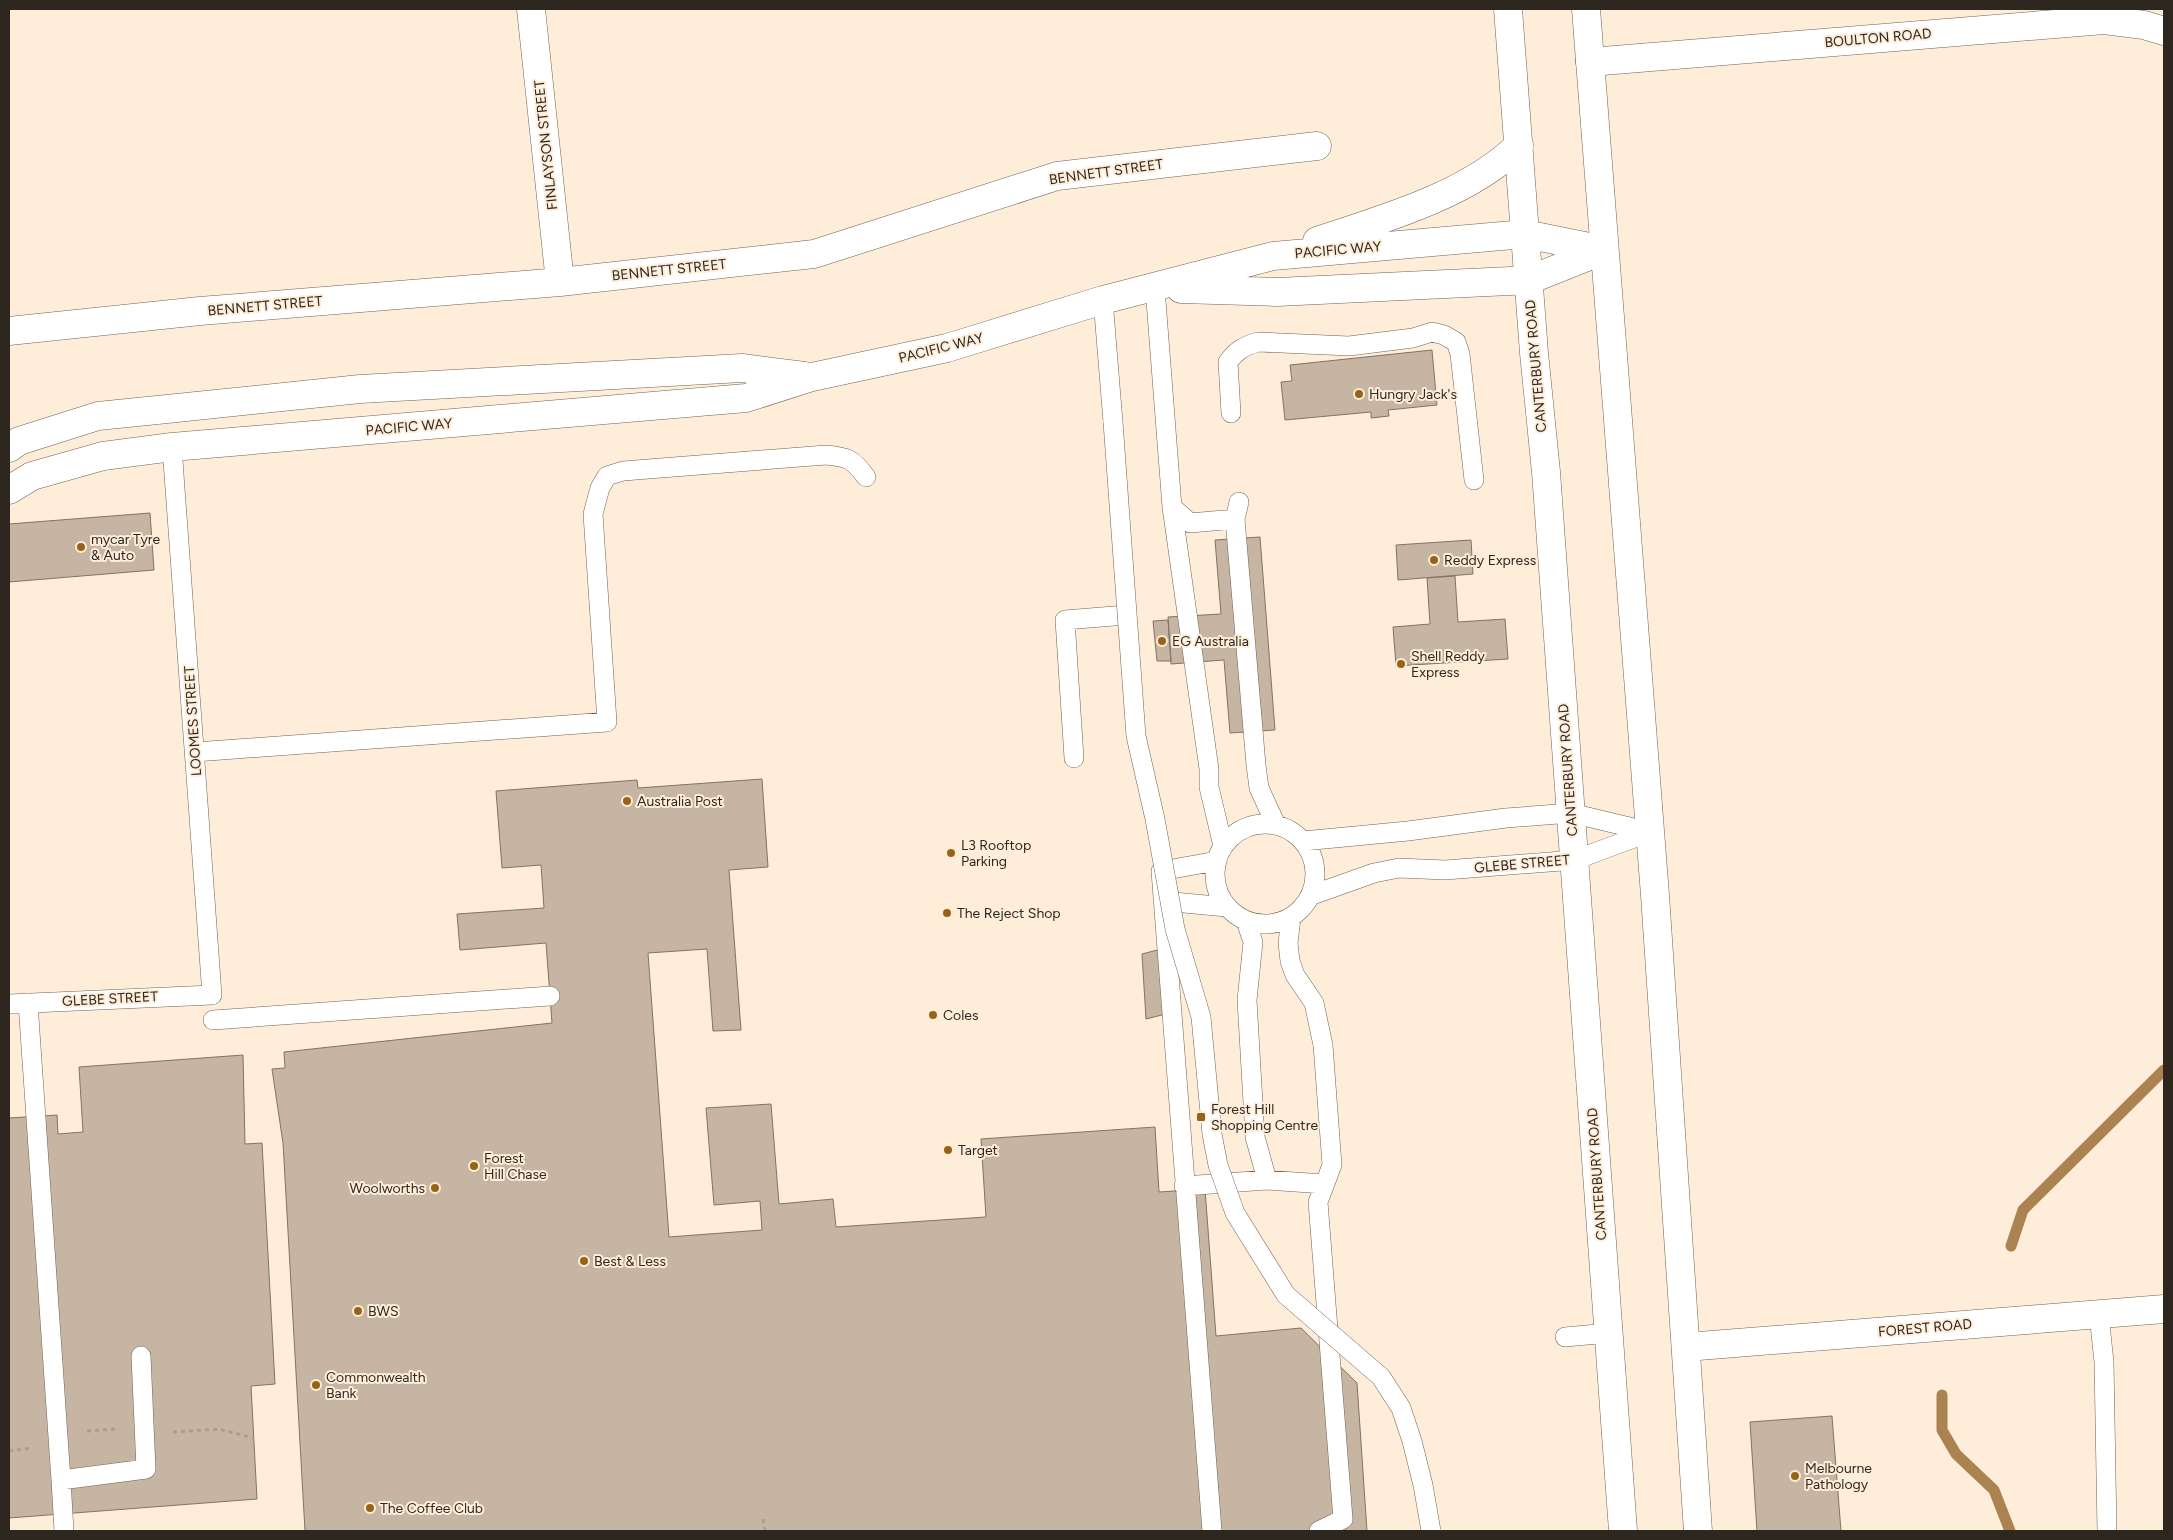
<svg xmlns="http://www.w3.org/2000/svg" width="2173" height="1540" font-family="Figtree,sans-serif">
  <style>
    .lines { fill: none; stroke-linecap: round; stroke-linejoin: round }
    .stream { stroke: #aa8350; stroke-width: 11 }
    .building { fill: #c5b5a2; stroke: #827462 }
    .service-casing { stroke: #706251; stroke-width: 20 }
    .minor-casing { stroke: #706251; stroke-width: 29 }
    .primary-casing { stroke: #706251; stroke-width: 29 }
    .path { stroke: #aa9e8f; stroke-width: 3; stroke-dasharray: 4 4; stroke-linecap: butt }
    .service { stroke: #fff; stroke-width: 19 }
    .minor { stroke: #fff; stroke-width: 28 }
    .primary { stroke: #fff; stroke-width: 28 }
    .service-bridge-casing { stroke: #706251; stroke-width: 20; stroke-linecap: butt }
    .service-bridge { stroke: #fff; stroke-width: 19 }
    .poi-dot { fill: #956416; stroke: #feedd9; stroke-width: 2 }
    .labels { text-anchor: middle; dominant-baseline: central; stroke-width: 4; stroke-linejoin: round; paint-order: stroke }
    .street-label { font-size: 14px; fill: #2d2720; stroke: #feedd9 }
    .poi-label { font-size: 14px; fill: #2d2720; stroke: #feedd9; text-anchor: start }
  </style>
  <rect width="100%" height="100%" fill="#feedd9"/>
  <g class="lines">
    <!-- stream -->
    <path class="stream" d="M2011 1246 2023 1210 2164 1070
      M1942 1395V1430L1956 1454 1994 1490 2010 1531"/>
  </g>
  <!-- building -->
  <path class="building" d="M1432 350 1437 405 1388 410 1389 416 1371 418V412L1285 420 1281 382 1292 381 1290 365Z
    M150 513 154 570 9 582V524Z
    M1260 537 1275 730 1230 733 1224 660 1171 664 1168 617 1221 614 1215 540Z
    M1471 540 1473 574 1398 580 1396 545Z
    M1455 576 1458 622 1505 619 1508 659 1396 666 1393 627 1430 624 1427 578Z
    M1168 620 1171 661H1157L1153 621Z
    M762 779 768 867 729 870 741 1030 713 1031 707 949 648 953 669 1237 762 1230 760 1201 714 1205 706 1108 771 1104 779 1204 833 1199 836 1227 986 1217 981 1139 1155 1127 1159 1192 1205 1189 1216 1336 1301 1328 1357 1383 1367 1531H305L283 1143 272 1069 285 1068 284 1052 552 1023 546 943 460 950 457 914 544 908 541 865 502 868 496 791 637 780 638 788Z
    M1165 948 1170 1013 1146 1019 1142 954Z
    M243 1055 245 1144 262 1143 275 1384 251 1386 257 1499 9 1518V1118L57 1115 58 1134 83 1132 79 1067Z
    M1832 1416 1841 1531H1757L1750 1422Z"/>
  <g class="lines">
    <!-- service casing -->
    <g class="service-casing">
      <path id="service" d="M1155 288 1172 507 1190 523 1235 519 1239 502
        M1103 300 1113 422
        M1231 413 1228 362C1237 350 1244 346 1258 342L1349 346 1413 338 1432 332 1444 335 1456 342 1460 354 1474 480
        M1172 507 1209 769V787L1223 846
        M1235 519 1256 765 1259 788 1276 825
        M195 752 607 722 593 514 600 488 607 476 623 471 826 455C848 457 853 459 866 477
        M1074 758 1065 620 1126 615
        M1215 874a50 50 0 1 1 100 0a50 50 0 1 1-100 0Z
        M1303 841 1408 831 1506 818 1571 813 1650 832
        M1312 895 1374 873 1399 868 1445 870 1575 860 1650 832
        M1163 901 1227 907
        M1291 918 1288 943 1290 961 1295 975 1314 1003 1323 1045 1332 1165 1318 1202 1343 1519 1319 1531
        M1246 921 1253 942 1247 1000 1255 1137 1267 1180
        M28 1003 61 1480
        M9 1004 212 995 172 447
        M213 1020 550 996
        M1184 1186 1267 1180 1324 1184
        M2099 1315 2104 1362 2107 1531
        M1565 1337 1609 1333
        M64 1531 61 1480 146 1469 141 1356
        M1212 1531 1161 871 1217 861"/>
    </g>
    <!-- minor casing -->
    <g class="minor-casing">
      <path id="minor" d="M531 9 560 282
        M1590 62 2104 20 2144 25 2164 31
        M1317 241C1383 219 1469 195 1519 145
        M1181 289 1277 292 1529 280
        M9 331 200 311 560 282 814 254 1057 176 1317 146
        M9 448 19 441 98 416 167 409 360 389 742 368 804 376
        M9 490 32 476 103 456 172 447 746 398 812 377 947 348 1103 300 1273 256 1525 234
        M1686 1347 2164 1309"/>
    </g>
    <!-- primary casing -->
    <g class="primary-casing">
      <path id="primary" d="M1508 9 1534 353 1546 472 1623 1531
        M1586 9 1655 895 1698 1531
        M1525 234 1604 250
        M1529 280 1604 250"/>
    </g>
    <!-- path -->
    <path class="path" d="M87 1431 115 1429
      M173 1432 219 1429 254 1438
      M9 1451 32 1448
      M763 1519 765 1531"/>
    <!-- service -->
    <use href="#service" class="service"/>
    <!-- minor -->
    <use href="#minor" class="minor"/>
    <!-- primary -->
    <use href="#primary" class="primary"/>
    <!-- service-bridge casing -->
    <g class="service-bridge-casing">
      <path id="service-bridge" d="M1113 422 1136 736 1155 819 1175 929 1201 1017 1212 1134 1218 1165 1235 1213 1286 1295 1381 1377 1401 1408 1412 1441 1423 1485 1431 1531"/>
    </g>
    <!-- service-bridge -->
    <use href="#service-bridge" class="service-bridge"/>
  </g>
  <!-- markers -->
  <g class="poi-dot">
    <circle cx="1359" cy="394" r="5"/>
    <circle cx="81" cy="547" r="5"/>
    <circle cx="1434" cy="560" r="5"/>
    <circle cx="1162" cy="641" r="5"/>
    <circle cx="1401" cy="664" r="5"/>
    <circle cx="627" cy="801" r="5"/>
    <circle cx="951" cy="853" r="5"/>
    <circle cx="947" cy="913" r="5"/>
    <circle cx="933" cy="1015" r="5"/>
    <rect x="1196" y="1112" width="10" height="10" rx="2.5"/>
    <circle cx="948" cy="1150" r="5"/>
    <circle cx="474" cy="1166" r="5"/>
    <circle cx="435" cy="1188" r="5"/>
    <circle cx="584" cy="1261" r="5"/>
    <circle cx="358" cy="1311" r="5"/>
    <circle cx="316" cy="1385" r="5"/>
    <circle cx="1795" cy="1476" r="5"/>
    <circle cx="370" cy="1508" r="5"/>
  </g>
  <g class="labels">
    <!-- street labels -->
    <g class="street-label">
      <text transform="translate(1878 38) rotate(-5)">BOULTON ROAD</text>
      <text transform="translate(546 145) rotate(-96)">FINLAYSON STREET</text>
      <text transform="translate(1106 172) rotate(-8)">BENNETT STREET</text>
      <text transform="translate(1338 250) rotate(-5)">PACIFIC WAY</text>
      <text transform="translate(669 270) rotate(-6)">BENNETT STREET</text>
      <text transform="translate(265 306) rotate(-5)">BENNETT STREET</text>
      <text transform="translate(941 348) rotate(-14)">PACIFIC WAY</text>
      <text transform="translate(1536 366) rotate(-95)">CANTERBURY ROAD</text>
      <text transform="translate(409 427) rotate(-5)">PACIFIC WAY</text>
      <text transform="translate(193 721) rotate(-94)">LOOMES STREET</text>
      <text transform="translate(1568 770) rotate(-94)">CANTERBURY ROAD</text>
      <text transform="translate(1522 864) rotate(-5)">GLEBE STREET</text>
      <text transform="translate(110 999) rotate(-3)">GLEBE STREET</text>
      <text transform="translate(1597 1174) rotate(-94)">CANTERBURY ROAD</text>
      <text transform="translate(1925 1328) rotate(-5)">FOREST ROAD</text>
    </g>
    <!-- poi labels -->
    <g class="poi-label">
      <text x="1369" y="394">Hungry Jack's</text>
      <text x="91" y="539">mycar Tyre<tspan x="91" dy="16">&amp; Auto</tspan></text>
      <text x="1444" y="560">Reddy Express</text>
      <text x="1172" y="641">EG Australia</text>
      <text x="1411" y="656">Shell Reddy<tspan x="1411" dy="16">Express</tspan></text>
      <text x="637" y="801">Australia Post</text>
      <text x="961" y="845">L3 Rooftop<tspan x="961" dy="16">Parking</tspan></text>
      <text x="957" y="913">The Reject Shop</text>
      <text x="943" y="1015">Coles</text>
      <text x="1211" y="1109">Forest Hill<tspan x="1211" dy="16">Shopping Centre</tspan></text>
      <text x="958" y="1150">Target</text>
      <text x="484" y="1158">Forest<tspan x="484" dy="16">Hill Chase</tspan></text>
      <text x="425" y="1188" text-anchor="end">Woolworths</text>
      <text x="594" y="1261">Best &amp; Less</text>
      <text x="368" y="1311">BWS</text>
      <text x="326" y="1377">Commonwealth<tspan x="326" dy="16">Bank</tspan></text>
      <text x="1805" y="1468">Melbourne<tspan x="1805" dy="16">Pathology</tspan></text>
      <text x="380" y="1508">The Coffee Club</text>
    </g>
  </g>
  <!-- border -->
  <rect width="2173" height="1540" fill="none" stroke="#2d2720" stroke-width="20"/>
</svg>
